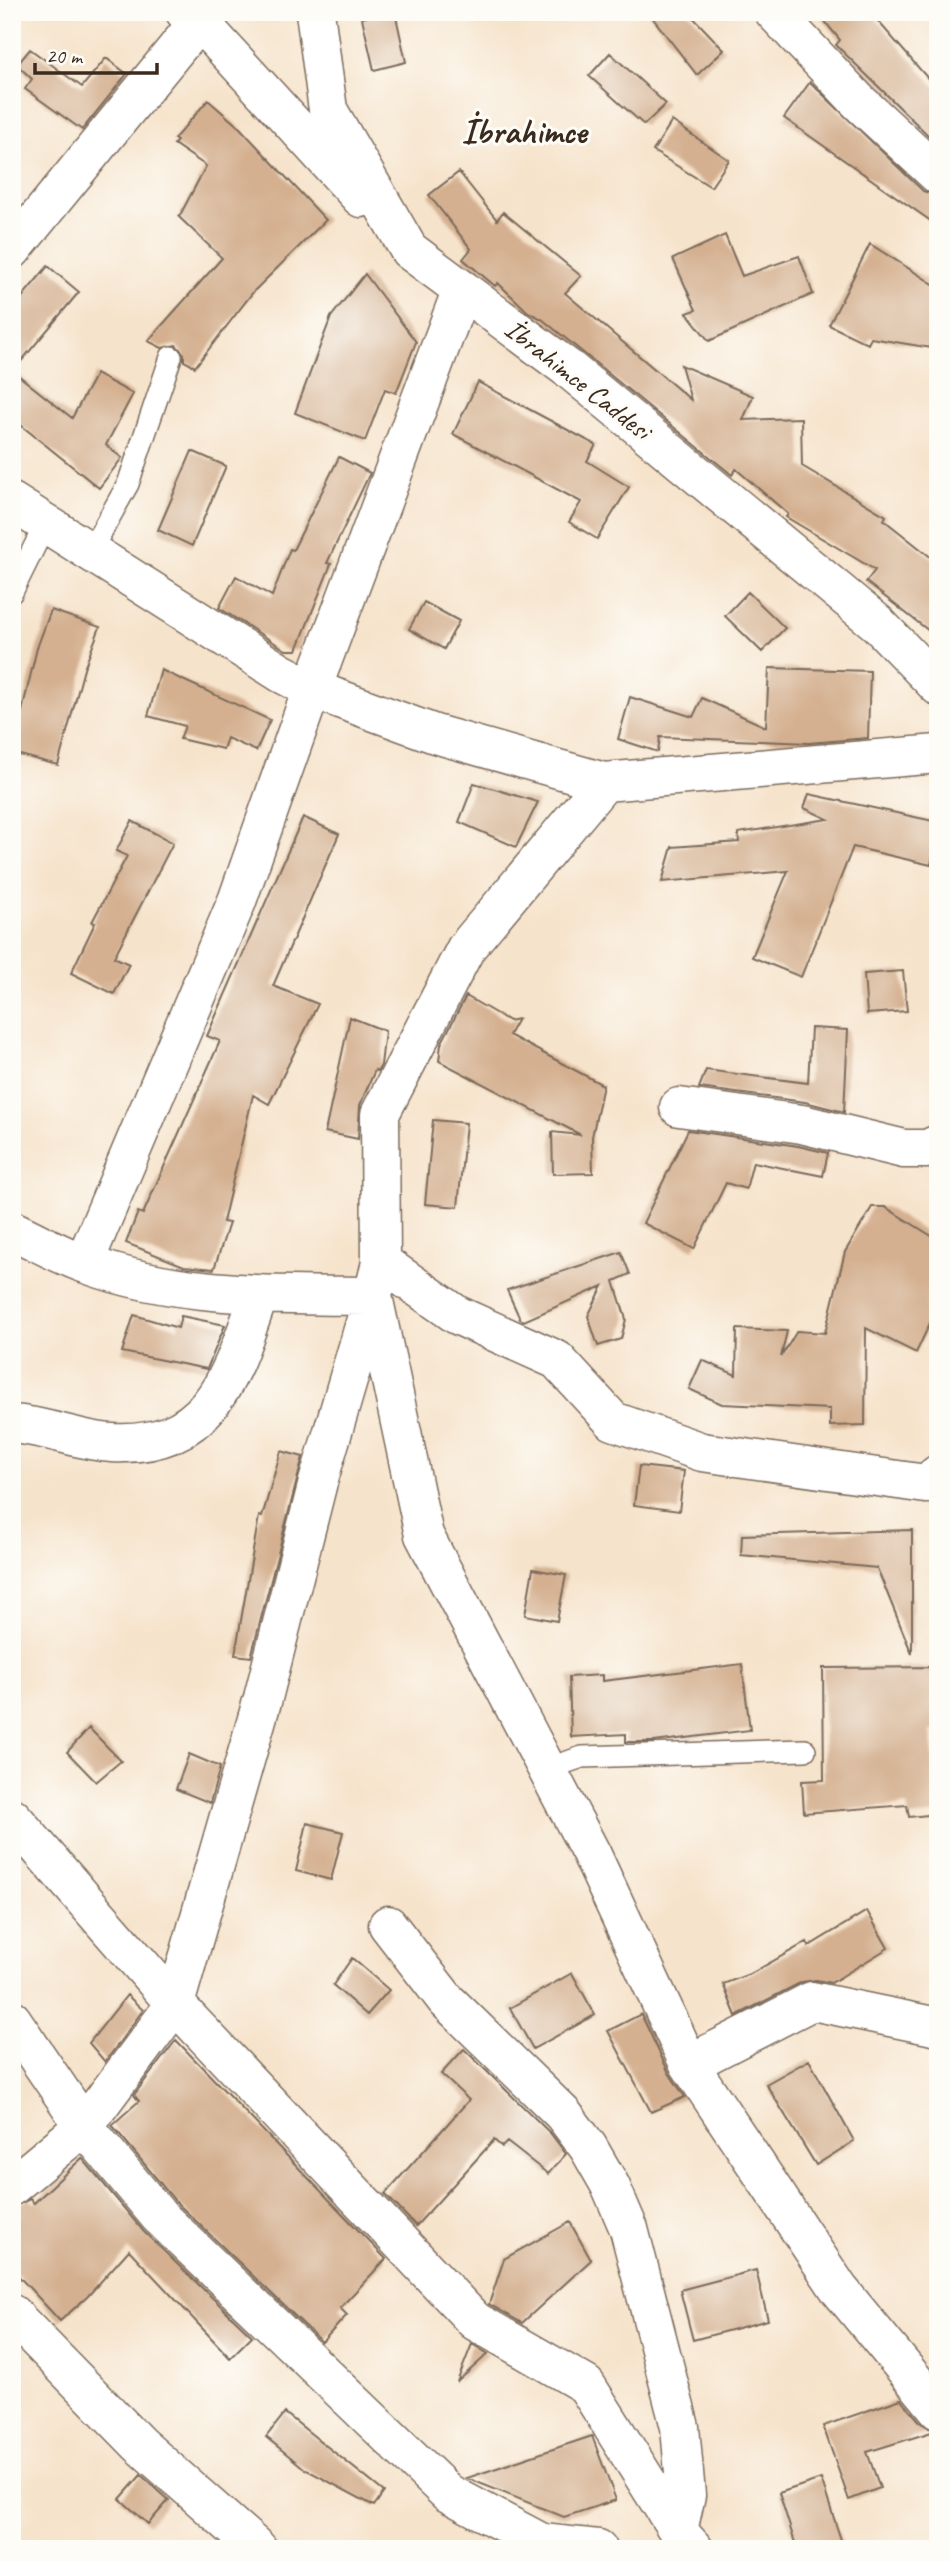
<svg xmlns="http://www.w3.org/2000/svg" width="950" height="2561" font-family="Caveat,sans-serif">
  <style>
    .building { fill: #d4b090 }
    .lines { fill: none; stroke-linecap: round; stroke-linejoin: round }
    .lane-casing { stroke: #7c6b5b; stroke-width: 24 }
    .street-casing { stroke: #7c6b5b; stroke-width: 41 }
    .lane { stroke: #fff; stroke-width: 21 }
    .street { stroke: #fff; stroke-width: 38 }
    .labels { text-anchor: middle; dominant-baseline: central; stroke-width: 6; stroke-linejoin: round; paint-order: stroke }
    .street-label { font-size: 28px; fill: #3b2a1e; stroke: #fdfcf7 }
    .district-label { font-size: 35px; font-weight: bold; fill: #3b2a1e; stroke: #fdfcf7 }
  </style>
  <rect width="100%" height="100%" fill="#fdfcf7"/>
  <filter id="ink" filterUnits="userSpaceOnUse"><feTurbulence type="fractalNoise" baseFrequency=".0143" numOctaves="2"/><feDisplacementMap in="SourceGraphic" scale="14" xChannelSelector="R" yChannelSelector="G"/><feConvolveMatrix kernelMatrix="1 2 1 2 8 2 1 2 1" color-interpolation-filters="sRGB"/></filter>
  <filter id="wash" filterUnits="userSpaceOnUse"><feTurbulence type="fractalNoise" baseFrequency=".00686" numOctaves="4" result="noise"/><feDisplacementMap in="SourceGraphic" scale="28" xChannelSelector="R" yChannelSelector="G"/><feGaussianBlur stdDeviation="1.57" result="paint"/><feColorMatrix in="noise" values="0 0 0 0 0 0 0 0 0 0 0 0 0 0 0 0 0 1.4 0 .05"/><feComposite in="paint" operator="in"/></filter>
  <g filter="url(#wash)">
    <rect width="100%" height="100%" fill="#f6e3cb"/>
    <g id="blocks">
      <!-- building -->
      <path class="building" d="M385 12H395L406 62 374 70 362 18Z
        M648 12H688L724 50 697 75Z
        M817 12H870L938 90V145L836 45 840 40Z
        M30 49 82 87 106 58 127 74 82 130 25 89 32 79 17 65Z
        M610 53 666 104 644 125 589 76Z
        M810 82 923 191 938 196V226L784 118Z
        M208 100 240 128 326 220 254 291 195 367 184 361V354L176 345 162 348 148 341 222 258 179 217 206 166 174 144 177 141 174 139Z
        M672 121 729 160 711 187 653 151Z
        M459 172 497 220 503 212 581 276 565 293 691 400 681 365 753 396 743 420 801 418 802 466 886 516 884 520 938 563V638L866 582 875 570 786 517 788 514 736 469 732 475 542 319 528 312 498 283 495 286 463 259 471 249 429 195Z
        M725 235 742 276 799 256 813 294 709 341 687 313 696 310 673 259Z
        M870 244 938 287V349L871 338 868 344 829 325Z
        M48 266 79 292 13 371 72 418 96 374 133 394 106 445 122 458 99 488 12 418V309Z
        M365 274 416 342 396 393 385 389 365 441 295 413 331 317Z
        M478 382 596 445 587 461 629 487 597 539 569 522 581 502 453 434Z
        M192 451 226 466 192 546 158 530Z
        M339 457 370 473 327 563 331 564 297 650H286L219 608 236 576 272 596 290 549 293 550Z
        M748 592 785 628 762 652 725 616Z
        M424 602 459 621 444 649 409 629Z
        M51 610 100 627 84 669 58 765 12 753 37 648Z
        M769 668 870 671 868 738 809 743 660 737 658 752 618 739 630 697 693 717 702 698 766 727Z
        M161 670 270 720 256 751 227 738 223 749 180 739 185 726 148 716Z
        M474 783 538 802 516 847 459 822Z
        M809 794 938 822V835L931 865 853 847 801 977 752 957 788 871 662 882 672 847 739 842 738 833 828 819 804 808Z
        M303 817 339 834 273 986 318 1004 269 1104 253 1095 223 1222 229 1223 214 1269 184 1266 126 1243 138 1212 143 1214 220 1041 207 1036Z
        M132 821 173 843 114 957 129 964 114 994 71 973 95 923 92 922 127 856 116 851Z
        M903 971 907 1011 867 1014 864 974Z
        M466 996 509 1021 518 1019 509 1035 603 1085 592 1137 593 1173 553 1174 552 1132 581 1135 439 1061 441 1044Z
        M350 1017 385 1031 381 1065 378 1071 375 1070 360 1105 358 1139 325 1132Z
        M811 1028 848 1030 844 1112 805 1102 699 1088 706 1070 808 1083Z
        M433 1120 466 1123 458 1207 425 1204Z
        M688 1130 798 1146 828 1153 823 1176 753 1162 746 1189 726 1183 694 1249 643 1223Z
        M872 1207H885L938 1240V1306L916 1353 866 1328 865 1425 830 1426V1409L722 1404 689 1389 702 1360 736 1375 737 1329 787 1331 781 1357 797 1331 825 1333 845 1252Z
        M621 1252 630 1274 614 1281 626 1319 621 1339 598 1346 588 1316 603 1286 524 1321 520 1319 507 1290Z
        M134 1315 178 1328 181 1316 225 1325 207 1369 122 1352Z
        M281 1451 303 1457 251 1657 235 1655 259 1516 262 1517Z
        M639 1466 684 1471 679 1511 634 1505Z
        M912 1530V1654L877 1568 741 1555 742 1535Z
        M533 1569 566 1575 557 1621 525 1615Z
        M742 1664 750 1730 654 1742H626V1734L571 1737 569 1677 602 1675V1681Z
        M938 1667V1731H931L938 1814 909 1817 907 1805 804 1813 802 1781 824 1780 823 1668Z
        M89 1728 121 1761 96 1782 67 1752Z
        M189 1754 220 1767 210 1803 176 1789Z
        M307 1823 343 1832 331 1880 296 1871Z
        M867 1911 888 1948 831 1983 816 1980 802 1982 736 2016 723 1984 752 1973 807 1942 809 1946Z
        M352 1958 389 1990 367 2015 333 1985Z
        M572 1973 595 2015 533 2049 510 2008Z
        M127 1995 143 2010 105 2062 89 2043Z
        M641 2014 669 2073 685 2097 651 2112 608 2031Z
        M176 2040 386 2259 340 2308 347 2315 322 2342 175 2201 112 2125 139 2101 134 2095Z
        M464 2049 551 2134 566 2154 548 2174 507 2142 502 2147 494 2140 416 2226 385 2194 469 2100 441 2074Z
        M809 2060 854 2141 816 2165 766 2084Z
        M82 2158 144 2232 252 2336 230 2358 129 2250 87 2297 60 2321 12 2269V2207L30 2199 34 2203Z
        M570 2222 591 2260 522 2323 489 2304 504 2259Z
        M756 2270 768 2320 693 2340 680 2290Z
        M472 2344 488 2354 457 2382Z
        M901 2399 921 2423 935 2431 867 2452 880 2488 849 2500 823 2426Z
        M285 2413 384 2492 374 2506 305 2469 266 2437Z
        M592 2436 616 2500 564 2517 467 2478Z
        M141 2475 169 2500 148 2524 120 2499Z
        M821 2479 844 2549H797L779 2493Z"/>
    </g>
  </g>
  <g filter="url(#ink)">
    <use href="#blocks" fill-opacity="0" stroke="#7c6b5b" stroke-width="2"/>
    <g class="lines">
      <!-- lane casing -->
      <g class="lane-casing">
        <path id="lane" d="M90 552 128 484 171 357
          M12 592 46 523
          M547 1769 582 1757 805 1750"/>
      </g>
      <!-- street casing -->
      <g class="street-casing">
        <path id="street" d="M185 12 199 21 361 198
          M315 12 328 110 409 250 570 370 877 623 938 686
          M774 12 859 102 938 175
          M12 250 199 21 211 12
          M12 502 281 673 312 689 435 734 604 782 938 754
          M604 782 466 948 380 1114 381 1262 373 1296 424 1535 591 1853 689 2064 839 2289 938 2409
          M679 1107 802 1124 904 1149H927L938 1144
          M12 1230C36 1241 60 1255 86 1264 178 1298 276 1295 373 1296L318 1482 263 1698 175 2004 84 2126 12 2186
          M381 1262 457 1315 557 1360 613 1421 702 1452 926 1484 938 1474
          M84 1263 237 901 312 689 462 289
          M12 1424C46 1426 79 1441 112 1443 213 1448 231 1374 259 1295
          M12 1817 175 2004 475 2321 586 2385 678 2531 694 2549
          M388 1925 446 2000 563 2114 588 2147 611 2187 629 2229 680 2427 686 2495 678 2531
          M12 2020 84 2126 159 2216 448 2493 542 2543 598 2549
          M689 2064 812 2001 938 2027
          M12 2314 139 2444 258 2549"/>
      </g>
      <!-- lane -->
      <use href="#lane" class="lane"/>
      <!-- street -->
      <use href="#street" class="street"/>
    </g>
  </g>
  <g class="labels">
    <!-- street labels -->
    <g class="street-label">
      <text transform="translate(578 379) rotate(38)">İbrahimce Caddesi</text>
    </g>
    <!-- district labels -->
    <g class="district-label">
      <text x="524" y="131">İbrahimce</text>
    </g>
  </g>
  <!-- margin -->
  <rect width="950" height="2561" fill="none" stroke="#fdfcf7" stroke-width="42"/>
  <!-- scale -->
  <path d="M35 63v10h122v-10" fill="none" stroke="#3b2a1e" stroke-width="3.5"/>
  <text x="46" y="63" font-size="21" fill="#3b2a1e" stroke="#fdfcf7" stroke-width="5" paint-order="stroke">20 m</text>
</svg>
